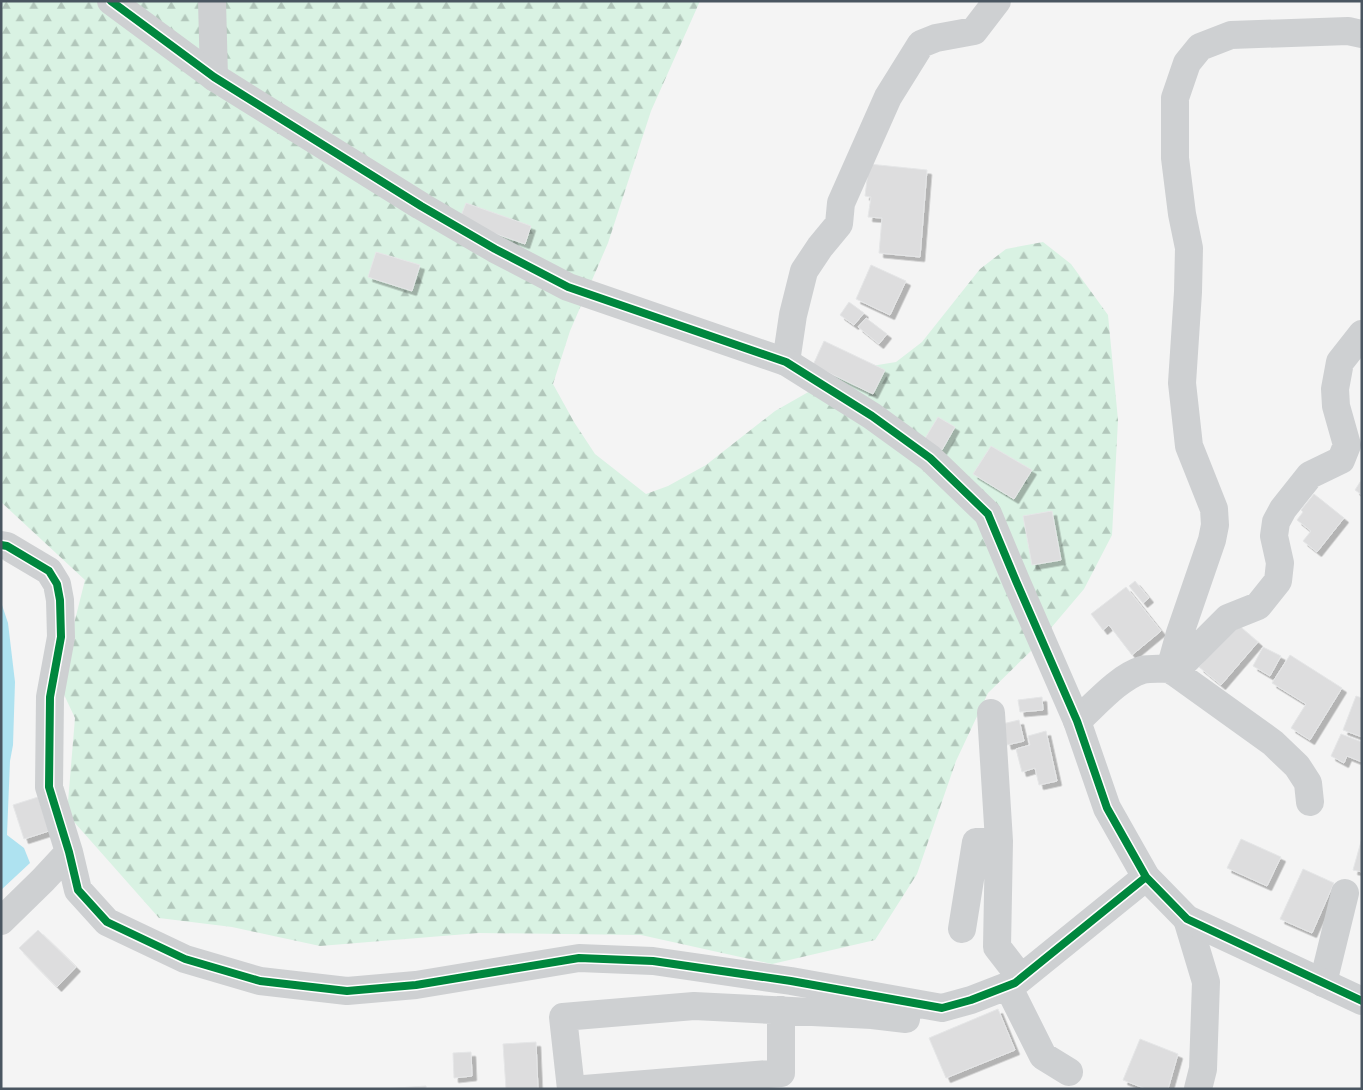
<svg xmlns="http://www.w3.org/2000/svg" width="1363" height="1090" font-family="Commissioner,sans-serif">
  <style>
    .forest { fill: url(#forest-firs) }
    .water { fill: #aee2f0 }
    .building { fill: #ddddde; stroke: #e5e6e7; filter: url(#shadow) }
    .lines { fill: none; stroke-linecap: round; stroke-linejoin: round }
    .minor { stroke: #ced0d2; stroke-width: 28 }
    .tertiary { stroke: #ced0d2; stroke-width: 28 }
    .cycleway-casing { stroke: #fff; stroke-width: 11 }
    .cycleway { stroke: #00873e; stroke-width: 8 }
  </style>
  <defs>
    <pattern id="forest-firs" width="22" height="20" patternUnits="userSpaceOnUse" patternTransform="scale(1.25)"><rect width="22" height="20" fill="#d9f2e3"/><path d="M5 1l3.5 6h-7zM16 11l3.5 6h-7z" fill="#b2c7bb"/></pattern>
    <filter id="shadow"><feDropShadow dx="4.5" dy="4.5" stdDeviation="0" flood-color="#0004"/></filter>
  </defs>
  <rect width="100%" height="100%" fill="#f4f4f4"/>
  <!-- forest -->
  <path class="forest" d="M1 1H700L651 111 608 243 570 331 553 384 574 422 595 454 646 494 668 486 706 465 775 411 847 370 896 362 922 342 980 269 1006 249 1043 242 1071 264 1108 315 1118 420 1112 535 1084 589 1034 648 988 693 956 761 917 874 875 940 772 964 641 935 479 933 320 946 232 927 159 918 67 814 75 718 59 684 85 580 1 502Z"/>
  <!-- water -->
  <path class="water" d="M1 602 8 623 15 682 13 745 10 761 7 835 24 848 30 863 1 890Z"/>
  <!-- building -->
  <path class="building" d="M869 164 927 170 920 257 879 253 882 218 868 217 871 197 865 196Z
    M466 203 531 226 525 244 459 221Z
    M376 252 420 265 412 291 368 277Z
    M871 265 906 281 890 315 856 299Z
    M849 302 864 313 854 325 840 315Z
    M866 318 887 334 879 344 858 327Z
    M824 341 885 370 873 394 813 365Z
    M938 417 955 427 942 450 924 440Z
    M991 446 1032 470 1014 499 973 474Z
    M1362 479V495L1355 490Z
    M1314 494 1344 518 1317 552 1303 541 1311 531 1297 520 1303 512 1301 510Z
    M1052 511 1061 560 1032 565 1023 516Z
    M1135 581 1149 598 1143 603 1129 586Z
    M1126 587 1161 631 1132 655 1109 625 1103 630 1091 614Z
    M1236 623 1258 642 1221 685 1199 667Z
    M1263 647 1281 656 1270 676 1253 666Z
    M1290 655 1342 688 1310 740 1291 728 1306 704 1272 683Z
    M1356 696 1362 698V737L1343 730Z
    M1042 697 1043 710 1020 712 1018 700Z
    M1019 720 1024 741 1007 745 1002 724Z
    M1046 731 1057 781 1039 785 1035 768 1022 772 1016 749 1030 745 1028 736Z
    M1341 734 1362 742V762L1347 756 1344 763 1331 756Z
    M38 797 49 831 24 839 13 805Z
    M1362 838V872L1353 870Z
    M1241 839 1281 857 1267 886 1227 868Z
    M1303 869 1334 883 1312 933 1280 919Z
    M38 930 76 967 57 987 19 948Z
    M998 1009 1015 1050 946 1078 929 1038Z
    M1140 1039 1178 1054 1168 1089H1146L1123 1080Z
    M536 1042 538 1089H506L503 1044Z
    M471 1052 472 1076 454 1078 453 1053Z
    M426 1086V1089H381Z"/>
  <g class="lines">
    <!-- minor -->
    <path class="minor" d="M212 1 214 77
      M786 362 793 315 804 271 820 247 839 224 841 203 888 97 921 44 936 38 974 31 997 1
      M1 545 7 546 49 571 57 584 60 600 61 637 50 697 49 787 69 852 78 890 107 922 185 959 260 981 347 991 416 985 579 958 653 961 791 981 942 1008 971 1000 1015 983 1146 877
      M1170 669 1273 743 1297 766 1308 783 1310 802
      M1174 672 1228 618 1258 606 1278 581 1280 563 1274 536 1276 522 1283 509 1310 475 1341 460 1347 445 1336 406 1335 389 1340 362 1362 334
      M991 713 999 841 997 947 1021 978
      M1077 721C1095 705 1119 677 1142 670 1151 668 1161 669 1170 669L1180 633 1212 540 1215 525 1214 509 1189 446 1182 383 1188 292 1189 248 1182 214 1175 158V98L1187 63 1200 47 1231 35 1348 31 1362 34
      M1187 919 1206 982 1203 1069 1198 1089
      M1 921 43 880 69 852
      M962 929 976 842 999 841
      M1323 983 1345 893
      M1008 986 1043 1056 1069 1072
      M571 1089 563 1017 694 1006 872 1015 906 1019
      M584 1089 781 1073V1010"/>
    <!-- tertiary -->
    <path class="tertiary" d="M111 1 214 77 421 206 495 249 568 287 786 362 872 416 930 458 988 514 1016 581 1077 721 1107 808 1146 877 1187 919 1362 1001"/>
    <!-- cycleway casing -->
    <g class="cycleway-casing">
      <path id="cycleway" d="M111 1 214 77 421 206 495 249 568 287 786 362 872 416 930 458 988 514 1016 581 1077 721 1107 808 1146 877 1187 919 1362 1001
        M1 545 7 546 49 571 57 584 60 600 61 637 50 697 49 787 69 852 78 890 107 922 185 959 260 981 347 991 416 985 579 958 653 961 791 981 942 1008 971 1000 1015 983 1146 877"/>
    </g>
    <!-- cycleway -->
    <use href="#cycleway" class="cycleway"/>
  </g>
  <!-- border -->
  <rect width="1363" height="1090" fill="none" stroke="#4a5661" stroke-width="5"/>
</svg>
